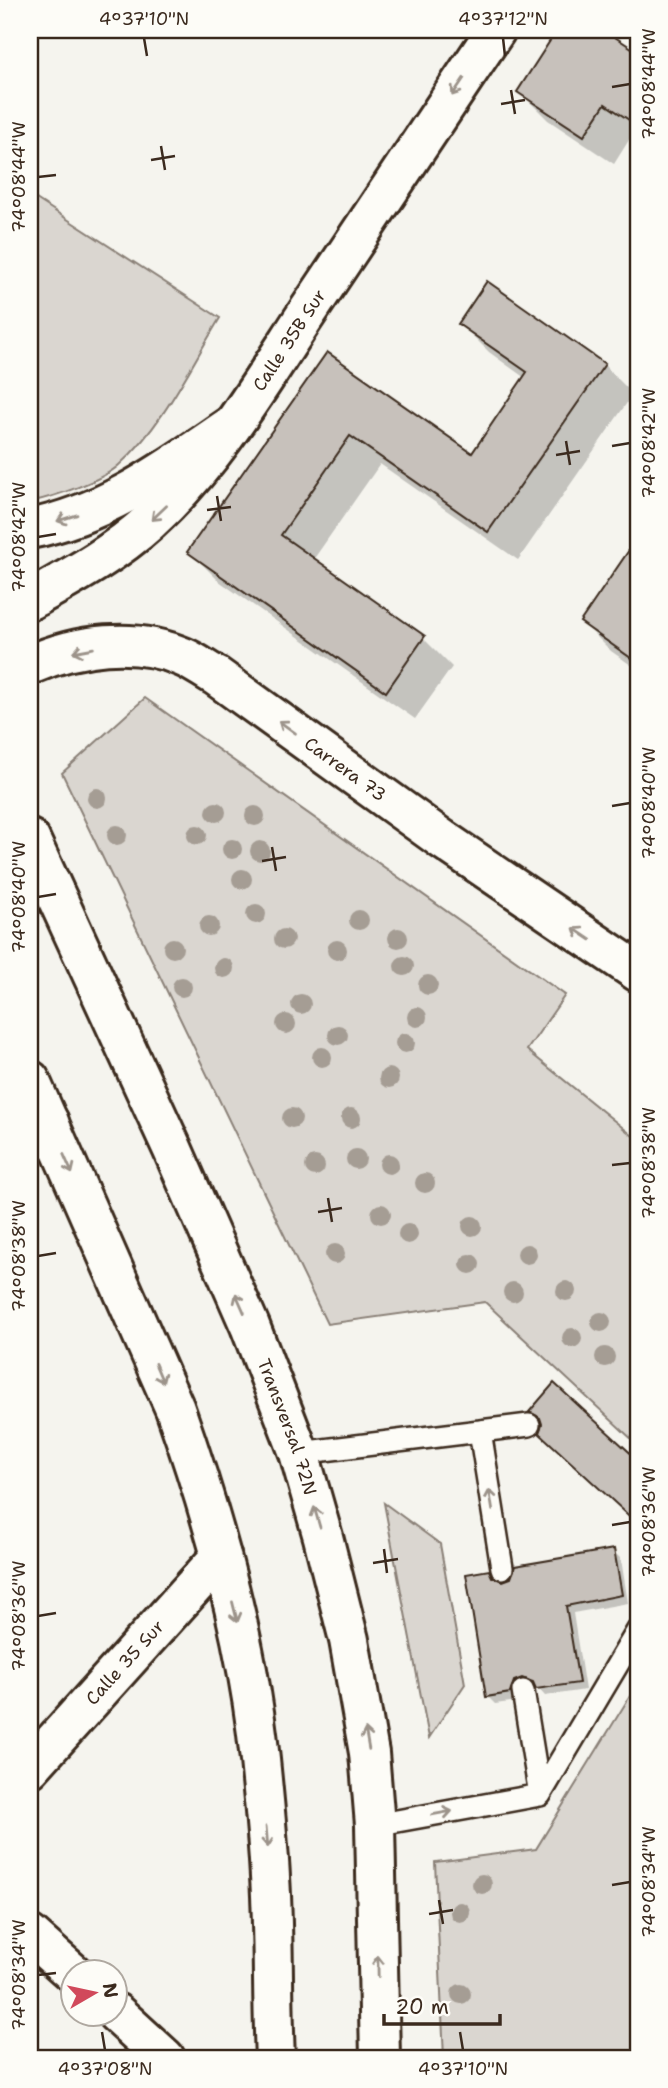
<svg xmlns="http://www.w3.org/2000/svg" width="668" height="2088" font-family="'Shantell Sans',sans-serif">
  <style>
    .green { fill: #dad6d0; stroke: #8a8077; stroke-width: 2 }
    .shadow { fill: #0003 }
    .building { fill: #c7c1bb; stroke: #3b2a1e; stroke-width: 2 }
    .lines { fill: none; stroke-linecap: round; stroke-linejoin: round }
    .service-casing { stroke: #3b2a1e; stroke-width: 26 }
    .minor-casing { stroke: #3b2a1e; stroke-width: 44 }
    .tertiary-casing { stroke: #3b2a1e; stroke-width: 44 }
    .primary-casing { stroke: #3b2a1e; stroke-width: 44 }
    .service { stroke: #fdfcf7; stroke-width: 21 }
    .minor { stroke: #fdfcf7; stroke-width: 38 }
    .tertiary { stroke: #fdfcf7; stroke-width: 38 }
    .primary { stroke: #fdfcf7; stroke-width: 38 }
    .tree { fill: #a59d94 }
    .oneway { stroke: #9c938a }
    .ticks { fill: none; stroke: #3b2a1e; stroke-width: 2.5 }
    .labels { text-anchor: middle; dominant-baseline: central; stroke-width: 5; stroke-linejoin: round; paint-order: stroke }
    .street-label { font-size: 18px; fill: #3b2a1e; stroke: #fdfcf7 }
    .neatline { fill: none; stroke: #3b2a1e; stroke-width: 2.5 }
    .ticks-label { font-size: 18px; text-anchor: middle; fill: #3b2a1e }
  </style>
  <rect width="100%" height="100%" fill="#f5f4ee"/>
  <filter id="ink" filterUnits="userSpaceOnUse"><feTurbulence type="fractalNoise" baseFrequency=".0143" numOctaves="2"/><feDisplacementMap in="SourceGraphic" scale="14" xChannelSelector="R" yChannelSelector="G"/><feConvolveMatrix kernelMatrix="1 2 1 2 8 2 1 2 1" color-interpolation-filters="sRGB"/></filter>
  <g filter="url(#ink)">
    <!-- green -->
    <path class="green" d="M30 195 220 318C190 367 163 426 119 465 102 481 53 497 30 502Z
      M145 698 565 995 527 1050 638 1140V1445L485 1302 327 1324 62 773Z
      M384 1503 440 1544 465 1684 429 1738Z
      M638 1683V2058H444L435 1862 536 1849Z"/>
    <!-- shadow -->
    <path class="shadow" d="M559 30H601L638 54V134L634 132 614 164 548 120 519 91Z
      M460 323 604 365 633 394 518 560 380 464 313 560 423 638 452 667 415 719 219 581 190 552 327 354 472 455 525 378 489 352Z
      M638 540V670L611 651 582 622Z
      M613 1551 621 1559 628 1603 573 1613 585 1690 545 1696 537 1687 530 1685 518 1701 495 1704 487 1696 488 1572 497 1580 503 1583Z"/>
    <!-- building -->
    <path class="building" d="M557 30H604L638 52V126L605 104 584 136 517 92Z
      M487 281 605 364 488 532 350 436 281 535 425 636 386 692 187 552 327 352 472 453 527 372 458 324Z
      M638 537V663L580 622Z
      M554 1383 638 1460V1524L539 1433 542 1424 540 1418 529 1412Z
      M614 1549 622 1595 566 1606 579 1683 536 1689 533 1682 522 1678 514 1681 510 1693 486 1697 466 1574 489 1570 492 1577 503 1581 511 1578 515 1566Z"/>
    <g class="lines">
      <!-- service casing -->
      <g class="service-casing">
        <path id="service" d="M480 1431 529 1425
          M299 1453 480 1431 502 1568
          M540 1795 638 1630
          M375 1825 540 1795 523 1691"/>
      </g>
      <!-- minor casing -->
      <g class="minor-casing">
        <g id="minor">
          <path d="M30 1144 49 1122"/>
          <path id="s1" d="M30 1768 221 1556"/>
          <path d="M30 1935 74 1974"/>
          <path d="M116 2013 165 2058"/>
        </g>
      </g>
      <!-- tertiary casing -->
      <g class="tertiary-casing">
        <g id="tertiary">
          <path id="s2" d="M30 600C71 577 114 554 149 522 213 464 258 388 305 316 369 221 432 125 496 30"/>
          <path id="s3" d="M30 665C76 644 135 636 183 657 195 662 205 670 216 676L442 839 638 972"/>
        </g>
      </g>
      <!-- primary casing -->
      <g class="primary-casing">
        <g id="primary">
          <path d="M30 529C109 513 167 469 232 425"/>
          <path id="s4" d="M30 839 172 1148 250 1326 299 1453 323 1537 349 1640 369 1753 375 1825 380 2058"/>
          <path d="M30 1080 175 1409C215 1522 248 1641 260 1760 264 1799 268 1838 270 1877 274 1937 272 1998 275 2058"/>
        </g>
      </g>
      <!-- service -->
      <use href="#service" class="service"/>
      <!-- minor -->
      <use href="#minor" class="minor"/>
      <!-- tertiary -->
      <use href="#tertiary" class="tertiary"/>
      <!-- primary -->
      <use href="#primary" class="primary"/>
    </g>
    <!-- trees -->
    <g class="tree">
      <circle cx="97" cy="798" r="10"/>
      <circle cx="216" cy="812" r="10"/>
      <circle cx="255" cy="816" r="10"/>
      <circle cx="117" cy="835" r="10"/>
      <circle cx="197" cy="835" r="10"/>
      <circle cx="232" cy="849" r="10"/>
      <circle cx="260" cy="851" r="10"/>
      <circle cx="242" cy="879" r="10"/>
      <circle cx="256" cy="914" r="10"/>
      <circle cx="359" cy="920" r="10"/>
      <circle cx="209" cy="926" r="10"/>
      <circle cx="398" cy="938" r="10"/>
      <circle cx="284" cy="939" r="10"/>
      <circle cx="173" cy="948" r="10"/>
      <circle cx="337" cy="950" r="10"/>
      <circle cx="404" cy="966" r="10"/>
      <circle cx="224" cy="968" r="10"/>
      <circle cx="428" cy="985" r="10"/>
      <circle cx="182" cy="987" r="10"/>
      <circle cx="301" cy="1004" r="10"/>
      <circle cx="417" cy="1017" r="10"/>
      <circle cx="286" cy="1024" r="10"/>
      <circle cx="338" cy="1035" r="10"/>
      <circle cx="405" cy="1043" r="10"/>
      <circle cx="322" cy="1057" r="10"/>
      <circle cx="389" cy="1078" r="10"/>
      <circle cx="292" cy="1118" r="10"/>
      <circle cx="351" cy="1118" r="10"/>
      <circle cx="356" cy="1159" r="10"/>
      <circle cx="389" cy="1164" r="10"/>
      <circle cx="315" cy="1166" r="10"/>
      <circle cx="425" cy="1183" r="10"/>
      <circle cx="381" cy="1214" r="10"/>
      <circle cx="472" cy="1226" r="10"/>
      <circle cx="408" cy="1234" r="10"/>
      <circle cx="335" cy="1254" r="10"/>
      <circle cx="527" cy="1254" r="10"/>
      <circle cx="470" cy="1264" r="10"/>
      <circle cx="566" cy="1291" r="10"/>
      <circle cx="513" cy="1292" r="10"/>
      <circle cx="601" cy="1322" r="10"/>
      <circle cx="572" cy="1338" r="10"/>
      <circle cx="605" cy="1357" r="10"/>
      <circle cx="482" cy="1884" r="10"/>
      <circle cx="460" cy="1912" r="10"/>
      <circle cx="461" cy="1994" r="10"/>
    </g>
    <!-- one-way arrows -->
    <defs><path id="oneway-shaft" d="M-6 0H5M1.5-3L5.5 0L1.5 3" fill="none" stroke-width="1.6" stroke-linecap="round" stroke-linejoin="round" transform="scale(1.75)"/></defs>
    <g class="oneway">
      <use href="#oneway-shaft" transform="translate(458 87) rotate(124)"/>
      <use href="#oneway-shaft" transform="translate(159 513) rotate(136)"/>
      <use href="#oneway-shaft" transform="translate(67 518) rotate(162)"/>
      <use href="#oneway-shaft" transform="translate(83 650) rotate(170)"/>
      <use href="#oneway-shaft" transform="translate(287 727) rotate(-144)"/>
      <use href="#oneway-shaft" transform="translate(582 934) rotate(-146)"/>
      <use href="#oneway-shaft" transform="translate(68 1164) rotate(66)"/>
      <use href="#oneway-shaft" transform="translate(240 1303) rotate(-114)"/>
      <use href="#oneway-shaft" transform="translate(159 1373) rotate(67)"/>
      <use href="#oneway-shaft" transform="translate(491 1500) rotate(-99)"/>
      <use href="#oneway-shaft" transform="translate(317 1517) rotate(-106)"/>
      <use href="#oneway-shaft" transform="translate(235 1612) rotate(76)"/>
      <use href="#oneway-shaft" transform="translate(367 1739) rotate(-100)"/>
      <use href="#oneway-shaft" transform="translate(442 1813) rotate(-10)"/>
      <use href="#oneway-shaft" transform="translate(267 1837) rotate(85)"/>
      <use href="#oneway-shaft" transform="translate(378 1966) rotate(-91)"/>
    </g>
  </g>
  <!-- ticks -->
  <path class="ticks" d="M144 38 147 56M503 38 505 56M612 87 630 84M511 90 515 114M501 104 525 100M161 146 165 170M151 160 175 156M38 177 56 175M566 441 570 465M612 446 630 443M556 455 580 451M217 496 221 521M207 510 231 507M38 537 56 534M612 806 630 803M272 847 276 871M262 861 286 857M38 897 56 894M612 1165 630 1163M328 1198 332 1222M318 1212 342 1208M38 1256 56 1253M612 1525 630 1522M384 1549 387 1573M373 1563 398 1559M38 1616 56 1613M612 1885 630 1882M439 1900 443 1924M429 1914 453 1910M38 1975 56 1973M102 2032 105 2050M460 2032 463 2050"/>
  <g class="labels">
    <!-- street labels -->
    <g class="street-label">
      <text stroke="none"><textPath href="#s2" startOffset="373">Calle 35B Sur</textPath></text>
      <text stroke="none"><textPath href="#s3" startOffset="355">Carrera 73</textPath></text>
      <text stroke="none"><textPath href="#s4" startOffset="642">Transversal 72N</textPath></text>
      <text stroke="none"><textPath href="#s1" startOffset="142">Calle 35 Sur</textPath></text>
    </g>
  </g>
  <!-- margin -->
  <rect width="668" height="2088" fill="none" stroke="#fdfcf7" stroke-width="77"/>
  <!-- north arrow -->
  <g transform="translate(94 1993) rotate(81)"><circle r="33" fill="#fdfcf7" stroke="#afa8a0" stroke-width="2"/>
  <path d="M0-5L12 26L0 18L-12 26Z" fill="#d1495b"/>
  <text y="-10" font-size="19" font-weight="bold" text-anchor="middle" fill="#3b2a1e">N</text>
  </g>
  <!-- scale -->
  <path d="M384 2014v10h116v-10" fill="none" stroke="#3b2a1e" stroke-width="3.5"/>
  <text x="395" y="2014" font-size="21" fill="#3b2a1e" stroke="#fdfcf7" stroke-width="5" paint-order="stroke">20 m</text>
  <rect x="38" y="38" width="592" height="2012" class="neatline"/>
  <g class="ticks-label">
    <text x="144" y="25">4°37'10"N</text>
    <text x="503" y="25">4°37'12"N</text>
    <text transform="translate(649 84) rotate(-90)" y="6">74°08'44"W</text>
    <text transform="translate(19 177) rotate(-90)" y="6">74°08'44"W</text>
    <text transform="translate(649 443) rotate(-90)" y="6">74°08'42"W</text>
    <text transform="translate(19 537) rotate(-90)" y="6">74°08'42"W</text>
    <text transform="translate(649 803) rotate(-90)" y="6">74°08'40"W</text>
    <text transform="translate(19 897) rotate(-90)" y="6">74°08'40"W</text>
    <text transform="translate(649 1163) rotate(-90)" y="6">74°08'38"W</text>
    <text transform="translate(19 1256) rotate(-90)" y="6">74°08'38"W</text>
    <text transform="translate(649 1522) rotate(-90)" y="6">74°08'36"W</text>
    <text transform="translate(19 1616) rotate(-90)" y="6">74°08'36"W</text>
    <text transform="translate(649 1882) rotate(-90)" y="6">74°08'34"W</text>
    <text transform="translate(19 1975) rotate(-90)" y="6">74°08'34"W</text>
    <text x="105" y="2075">4°37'08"N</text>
    <text x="463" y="2075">4°37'10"N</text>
  </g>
</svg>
